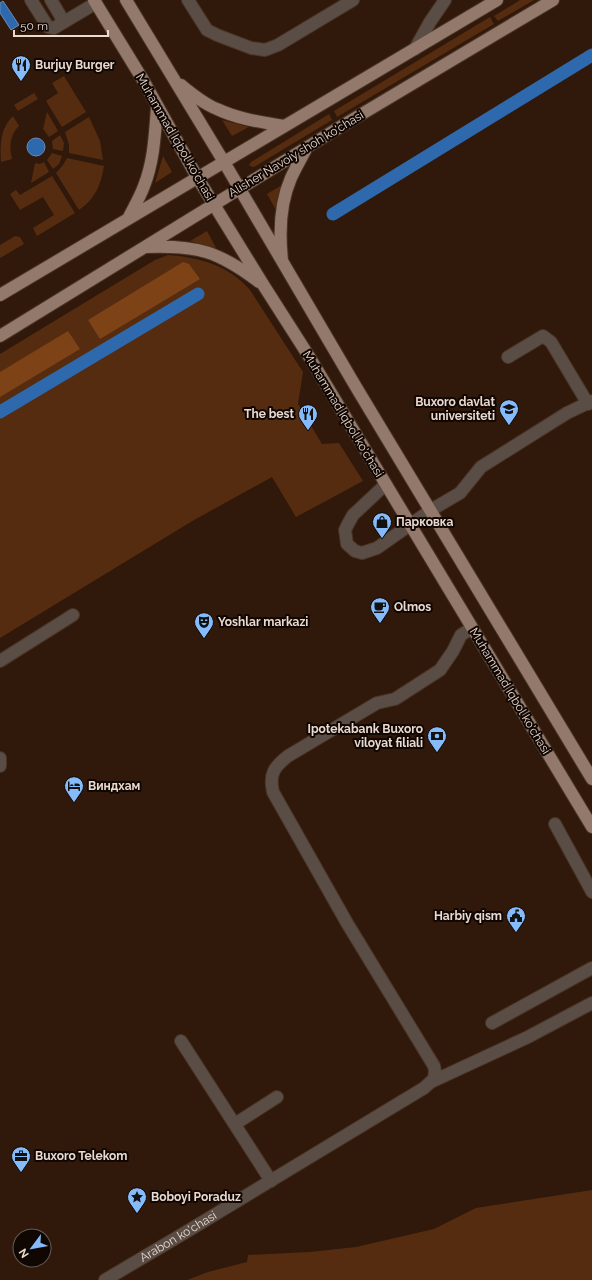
<svg xmlns="http://www.w3.org/2000/svg" width="592" height="1280" font-family="Raleway,sans-serif">
  <style>
    .green { fill: #552c10 }
    .forest { fill: #7d4216 }
    .water { fill: #2e69ad; stroke: #668bb8 }
    .lines { fill: none; stroke-linecap: round; stroke-linejoin: round }
    .canal { stroke: #2e69ad; stroke-width: 13 }
    .minor-casing { stroke: #4a3426; stroke-width: 14 }
    .major-casing { stroke: #4a3426; stroke-width: 14 }
    .minor { stroke: #594d46; stroke-width: 12 }
    .major { stroke: #92796b; stroke-width: 12 }
    .labels { text-anchor: middle; dominant-baseline: central; stroke-width: 4; stroke-linejoin: round; paint-order: stroke }
    .poi-label { font-size: 12px; font-weight: bold; fill: #ead9d0; stroke: #100703; text-anchor: start }
    .street-label { font-size: 12px; fill: #ead9d0; stroke: #100703 }
  </style>
  <rect width="100%" height="100%" fill="#30190a"/>
  <!-- green -->
  <path class="green" d="M520 0H534L498 21 494 16Z
    M490 17 494 24 337 117 334 111Z
    M64 76 86 112 62 127 46 101 58 93 52 83Z
    M34 93 38 99 18 111 14 105Z
    M47 112 58 131 49 137 43 129Z
    M329 114 332 120 254 167 250 166 249 165 251 162Z
    M13 116 19 126C10 135 9 146 12 159L1 162C0 146 0 128 13 116Z
    M89 117 100 141 103 160 69 153V145L65 132Z
    M222 120 249 127 232 136Z
    M60 135 64 143 63 151 53 149 52 141Z
    M52 153 62 156 59 164 53 169 47 160Z
    M163 156 172 172 155 183Z
    M67 158 104 166C101 185 95 199 79 210L56 173 63 165Z
    M44 162 49 172 31 183 35 163 40 164Z
    M52 176 75 213 37 236 33 228 54 215 43 197 20 210 10 194 16 190 20 195Z
    M282 185 276 210 267 194Z
    M207 231 216 248 190 241Z
    M15 236 20 237 24 244 0 258V245Z
    M168 255C199 257 230 266 250 290L303 372 298 404 322 444 339 443 363 481 296 517 272 477 194 520 0 638V354L155 260Z
    M592 1190V1280H187L208 1272 247 1262 248 1255 310 1252 356 1247 434 1229 476 1208Z"/>
  <!-- forest -->
  <path class="forest" d="M183 262 189 264 200 279 100 339 88 320Z
    M68 331 80 349 0 397V372Z"/>
  <!-- water -->
  <path class="water" d="M3 1 19 25 11 30 0 13V3Z
    M27 147a9 9 0 1 1 18 0a9 9 0 1 1-18 0Z"/>
  <g class="lines">
    <!-- canal -->
    <path class="canal" d="M333 214 592 55
      M0 412 198 294"/>
    <!-- minor casing -->
    <g class="minor-casing">
      <g id="minor">
        <path d="M31 0 48 27 54 28 64 22"/>
        <path d="M51 0 64 22 96 3"/>
        <path d="M188 0 207 30 217 35 251 48 265 50 278 45 353 0"/>
        <path d="M415 49 430 22 445 0"/>
        <path d="M508 357 543 336 551 342 588 404"/>
        <path d="M386 484 353 515 348 524 345 530 347 544 355 551 362 553 377 548 431 510 460 493 481 467 567 413 592 401"/>
        <path d="M0 661 73 615"/>
        <path d="M0 758V766"/>
        <path d="M555 824 592 892"/>
        <path d="M492 1023 592 968"/>
        <path d="M181 1041 271 1181"/>
        <path d="M431 1082 528 1037 592 1003"/>
        <path d="M235 1124 277 1097"/>
        <path id="s1" d="M105 1280 186 1232 424 1088 434 1079 435 1071 434 1066 347 923 273 792C269 774 274 767 288 756L377 703 395 699 440 670 453 651 461 635 472 628"/>
      </g>
    </g>
    <!-- major casing -->
    <g class="major-casing">
      <path id="major" d="M94 0 143 80 197 177 264 286 310 358 592 827
        M126 0 224 162 356 387 592 779
        M181 85C192 94 204 104 217 109 238 119 261 122 284 126
        M129 217C134 207 140 197 144 186 154 161 155 133 157 107
        M146 247C197 245 218 251 259 282
        M282 260C279 232 280 203 291 178 296 167 302 157 307 147
        M0 295 497 0
        M0 336 340 127 553 0"/>
    </g>
    <!-- minor -->
    <use href="#minor" class="minor"/>
    <!-- major -->
    <use href="#major" class="major"/>
  </g>
  <!-- icons -->
  <defs>
    <g id="restaurant-pin" transform="scale(1)"><path d="M0 17L-7.5 6A9.5 9.5 0 1 1 7.5 6Z" fill="#86bbfb" stroke="#100703"/><path d="M-5-6h1v4h1v-4h1v4h1v-4h1v5L-1.5 .5V6h-2V.5L-5-1ZM5-6V6H3V1.5H1.5Q1.5-4 5-6Z" fill="#111"/></g>
    <g id="university-pin" transform="scale(1)"><path d="M0 17L-7.5 6A9.5 9.5 0 1 1 7.5 6Z" fill="#86bbfb" stroke="#100703"/><path d="M0-5L7-2L0 1L-7-2ZM-4 1L0 2.5L4 1V4Q0 6-4 4Z" fill="#111"/></g>
    <g id="shop-pin" transform="scale(1)"><path d="M0 17L-7.5 6A9.5 9.5 0 1 1 7.5 6Z" fill="#86bbfb" stroke="#100703"/><path d="M-5-2.5h2.3a2.7 3.5 0 0 1 5.4 0H5L5.5 6h-11ZM-1.5-2.5h3a1.5 2.3 0 0 0-3 0Z" fill="#111"/></g>
    <g id="cafe-pin" transform="scale(1)"><path d="M0 17L-7.5 6A9.5 9.5 0 1 1 7.5 6Z" fill="#86bbfb" stroke="#100703"/><path d="M-5.5-4.5H6V0H3Q3 3.5 0 3.5H-2.5Q-5.5 3.5-5.5 0ZM3-3.2v2h1.7v-2ZM-6 4.5H4V6H-6Z" fill="#111"/></g>
    <g id="theatre-pin" transform="scale(1)"><path d="M0 17L-7.5 6A9.5 9.5 0 1 1 7.5 6Z" fill="#86bbfb" stroke="#100703"/><path d="M-5-5.5Q0-4 5-5.5V0Q5 5 0 6Q-5 5-5 0ZM-3.3-2.5H-1v1.5H-3.3ZM1-2.5H3.3v1.5H1ZM-2.8 1Q0 5.5 2.8 1Z" fill="#111"/></g>
    <g id="bank-pin" transform="scale(1)"><path d="M0 17L-7.5 6A9.5 9.5 0 1 1 7.5 6Z" fill="#86bbfb" stroke="#100703"/><path d="M-6-4H6V4H-6ZM0-2.3a2.3 2.3 0 1 0 0 4.6a2.3 2.3 0 1 0 0-4.6Z" fill="#111"/></g>
    <g id="hotel-pin" transform="scale(1)"><path d="M0 17L-7.5 6A9.5 9.5 0 1 1 7.5 6Z" fill="#86bbfb" stroke="#100703"/><path d="M-6-4.5h1.5V1H6V5H4.5V3h-9V5H-6ZM-4 0a1.8 1.8 0 1 1 3.6 0ZM.5 0V-2.5h3Q6-2.5 6 0Z" fill="#111"/></g>
    <g id="civic-pin" transform="scale(1)"><path d="M0 17L-7.5 6A9.5 9.5 0 1 1 7.5 6Z" fill="#86bbfb" stroke="#100703"/><path d="M-.6-6.5H3V-4.5H.6V-3L4-1V1h2V6H-6V1h2V-1L-.6-3ZM-1.2 2.5V6h2.4V2.5Z" fill="#111"/></g>
    <g id="office-pin" transform="scale(1)"><path d="M0 17L-7.5 6A9.5 9.5 0 1 1 7.5 6Z" fill="#86bbfb" stroke="#100703"/><path d="M-6-3h4V-5.5h4V-3h4V5H-6ZM-1-4.5V-3h2v-1.5ZM-6 0V1H6V0Z" fill="#111"/></g>
    <g id="sight-pin" transform="scale(1)"><path d="M0 17L-7.5 6A9.5 9.5 0 1 1 7.5 6Z" fill="#86bbfb" stroke="#100703"/><path d="M0-6L1.8-2.2L6-1.7L2.9 1.2L3.7 5.4L0 3.3L-3.7 5.4L-2.9 1.2L-6-1.7L-1.8-2.2Z" fill="#111"/></g>
  </defs>
  <g fill-rule="evenodd">
    <use href="#restaurant-pin" x="21" y="65"/>
    <use href="#university-pin" x="509" y="409"/>
    <use href="#restaurant-pin" x="308" y="414"/>
    <use href="#shop-pin" x="382" y="522"/>
    <use href="#cafe-pin" x="380" y="607"/>
    <use href="#theatre-pin" x="204" y="622"/>
    <use href="#bank-pin" x="437" y="736"/>
    <use href="#hotel-pin" x="74" y="786"/>
    <use href="#civic-pin" x="516" y="916"/>
    <use href="#office-pin" x="21" y="1156"/>
    <use href="#sight-pin" x="137" y="1197"/>
  </g>
  <g class="labels">
    <!-- poi labels -->
    <g class="poi-label">
      <text x="35" y="65">Burjuy Burger</text>
      <text x="495" y="402" text-anchor="end">Buxoro davlat<tspan x="495" dy="14">universiteti</tspan></text>
      <text x="294" y="414" text-anchor="end">The best</text>
      <text x="396" y="522">Парковка</text>
      <text x="394" y="607">Olmos</text>
      <text x="218" y="622">Yoshlar markazi</text>
      <text x="423" y="729" text-anchor="end">Ipotekabank Buxoro<tspan x="423" dy="14">viloyat filiali</tspan></text>
      <text x="88" y="786">Виндхам</text>
      <text x="502" y="916" text-anchor="end">Harbiy qism</text>
      <text x="35" y="1156">Buxoro Telekom</text>
      <text x="151" y="1197">Boboyi Poraduz</text>
    </g>
    <!-- street labels -->
    <g class="street-label">
      <text transform="translate(175 137) rotate(60)">Muhammad Iqbol ko'chasi</text>
      <text transform="translate(296 154) rotate(-31)">Alisher Navoiy shoh ko'chasi</text>
      <text transform="translate(343 414) rotate(59)">Muhammad Iqbol ko'chasi</text>
      <text transform="translate(510 691) rotate(59)">Muhammad Iqbol ko'chasi</text>
      <text stroke="none"><textPath href="#s1" startOffset="85">Arabon ko'chasi</textPath></text>
    </g>
  </g>
  <!-- north arrow -->
  <g transform="translate(32 1248) rotate(238)"><circle r="19" fill="#100703" stroke="#675b55"/>
  <path d="M0-3L7 15L0 10L-7 15Z" fill="#86bbfb"/>
  <text y="-6" font-size="11" font-weight="bold" text-anchor="middle" fill="#ead9d0">N</text>
  </g>
  <!-- scale -->
  <path d="M14 30v6h94v-6" fill="none" stroke="#ead9d0" stroke-width="2"/>
  <text x="20" y="30" font-size="12" fill="#ead9d0" stroke="#100703" stroke-width="3" paint-order="stroke">50 m</text>
</svg>
